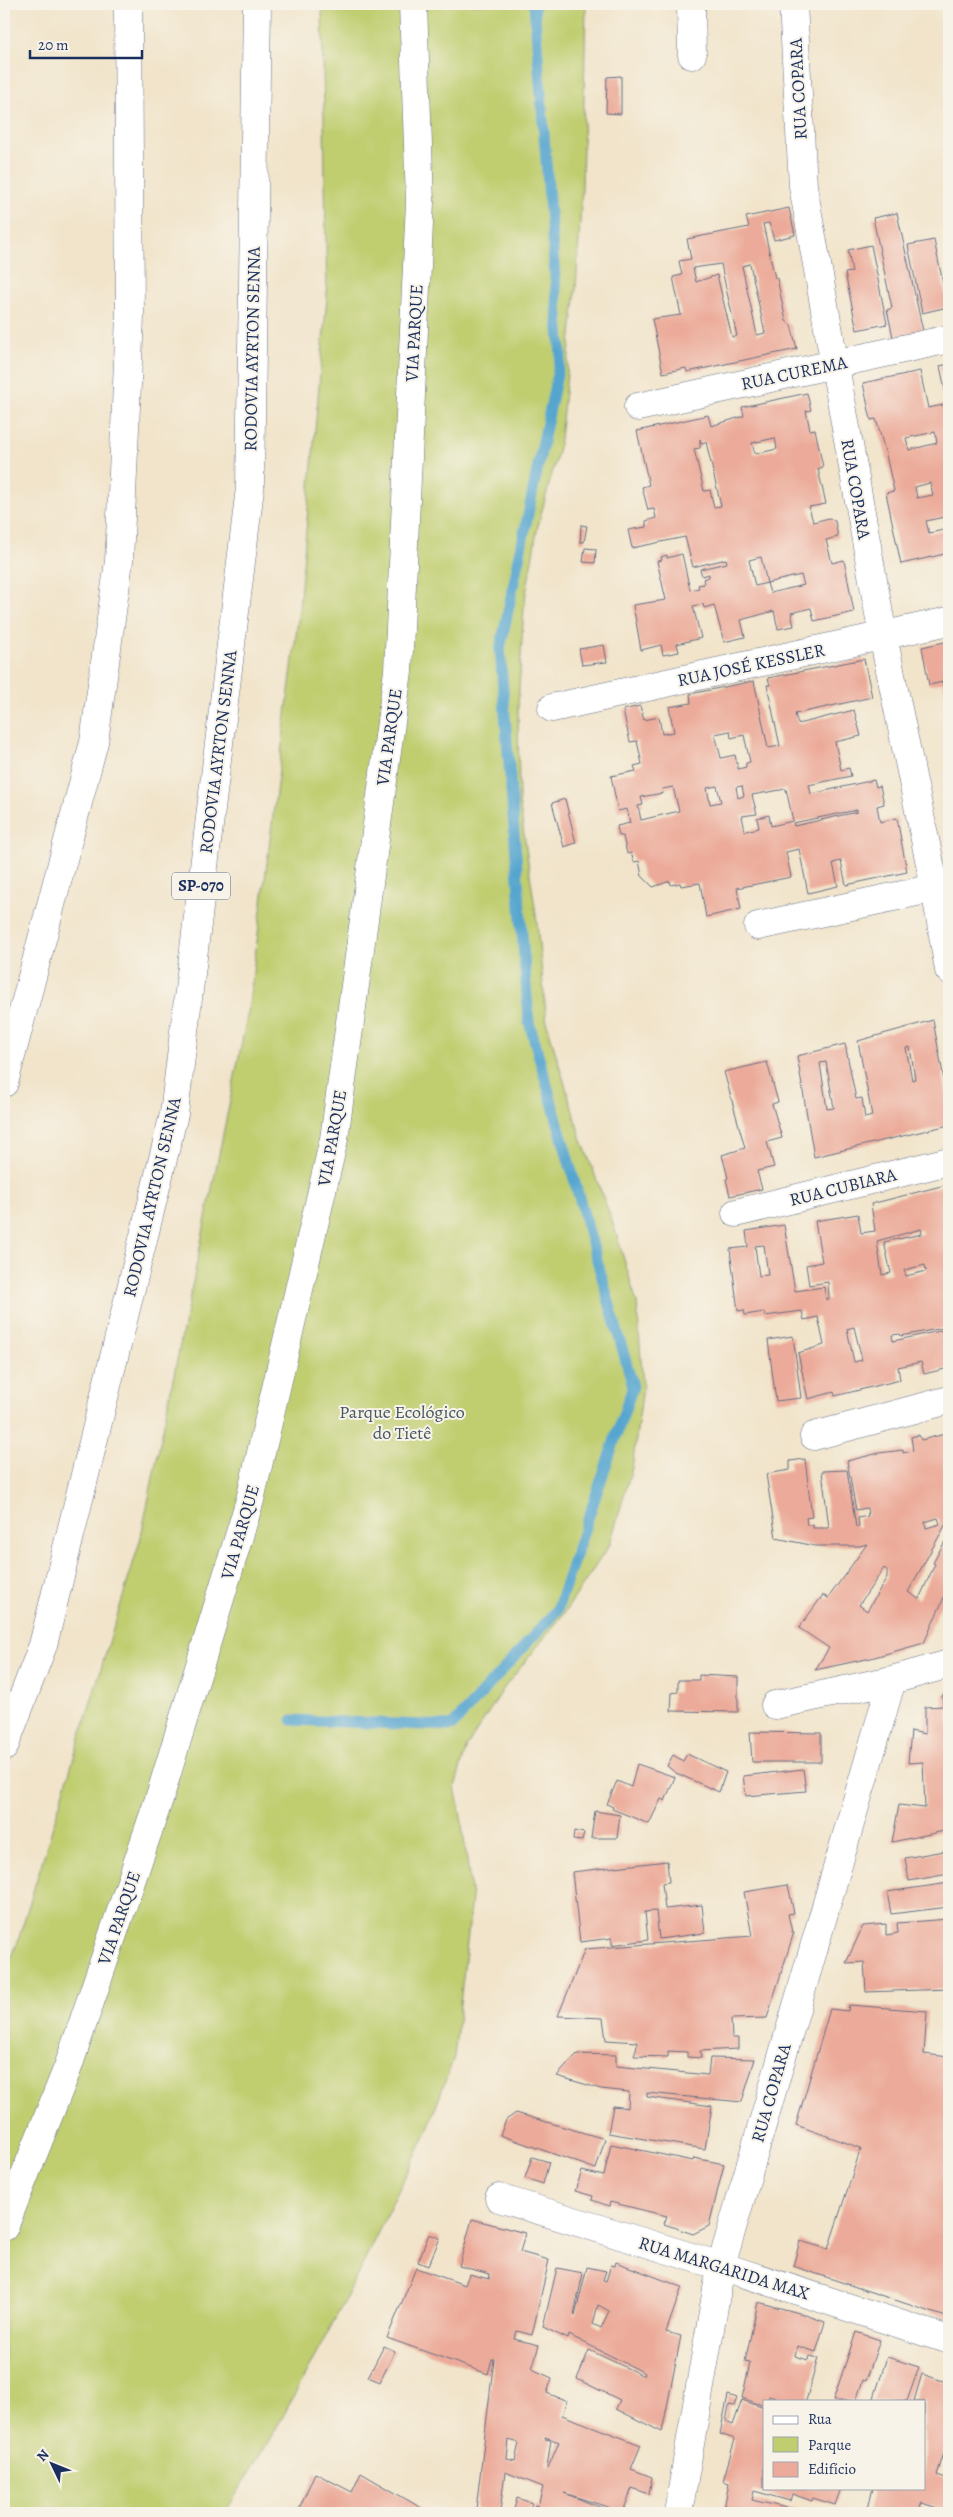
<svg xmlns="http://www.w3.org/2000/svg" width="953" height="2517" font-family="Alegreya,serif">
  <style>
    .green { fill: #c0ce70; stroke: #6e7e67 }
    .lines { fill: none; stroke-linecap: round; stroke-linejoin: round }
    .stream { stroke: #55a5cf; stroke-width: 11 }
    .building { fill: #ecab9a; fill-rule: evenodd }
    .minor-casing { stroke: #666e84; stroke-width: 29 }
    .motorway-casing { stroke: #666e84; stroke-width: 29 }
    .minor { stroke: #fff; stroke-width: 28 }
    .motorway { stroke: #fff; stroke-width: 28 }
    .labels { text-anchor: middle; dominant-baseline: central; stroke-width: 4; stroke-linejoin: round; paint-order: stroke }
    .shield { fill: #f7f3e8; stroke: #5d6a87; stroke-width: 1 }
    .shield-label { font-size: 16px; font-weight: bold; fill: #1b2f5e }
    .street-label { font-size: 18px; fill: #1b2f5e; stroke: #f7f3e8 }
    .park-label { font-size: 18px; fill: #445762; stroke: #f7f3e8 }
  </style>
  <rect width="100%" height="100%" fill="#f7f3e8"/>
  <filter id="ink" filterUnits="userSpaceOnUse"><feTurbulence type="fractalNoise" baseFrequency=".02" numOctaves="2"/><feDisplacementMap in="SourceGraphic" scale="10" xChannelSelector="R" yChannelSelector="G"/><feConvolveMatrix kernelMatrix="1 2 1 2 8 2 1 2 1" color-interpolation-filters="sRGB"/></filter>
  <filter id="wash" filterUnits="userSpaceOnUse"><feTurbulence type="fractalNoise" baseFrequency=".0096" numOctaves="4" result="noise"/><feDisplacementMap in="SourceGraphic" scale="20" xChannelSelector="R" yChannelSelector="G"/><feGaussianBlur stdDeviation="1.12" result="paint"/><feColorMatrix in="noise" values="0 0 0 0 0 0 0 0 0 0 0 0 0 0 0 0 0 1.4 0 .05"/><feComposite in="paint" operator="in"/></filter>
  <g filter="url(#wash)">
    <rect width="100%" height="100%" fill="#f1e4ca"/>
    <!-- green -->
    <path class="green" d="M322 4H586L582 189 576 289 559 448 538 525 524 606 518 707 519 801 536 914 547 1024 580 1135 614 1226 637 1303 643 1387 632 1468 610 1544 565 1612 504 1688 467 1746 455 1787 461 1817 472 1898 454 2057 426 2134 343 2304 281 2420 225 2513H4V1976L17 1944 140 1541 248 1012 298 620 327 297Z"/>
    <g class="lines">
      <!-- stream -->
      <path class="stream" d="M292 1720 452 1726 557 1610 633 1386 529 1022 500 650 561 355 534 4"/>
    </g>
    <g id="blocks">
      <!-- building -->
      <path class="building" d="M621 76V114L606 113 607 77Z
        M789 208 795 235 774 240 769 223 763 224 775 278H777L786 321 791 325 797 349 687 372 686 368 663 373 652 319 681 315 673 277 682 275 679 261 691 259 687 239 749 227 746 217ZM721 264 725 284 737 336 732 337 717 275 696 282 693 268ZM750 264 765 333 757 335 742 266Z
        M897 213 923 331 893 337 887 310 892 308 873 218Z
        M934 240 948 307 922 313 908 245Z
        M871 245 887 324 857 330 845 273 852 272 848 250Z
        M949 364V516L926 521 929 533 949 529V553L901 564 886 493 894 491 886 455 876 419 871 420 863 383 920 371 928 408 948 404 940 366ZM935 432 937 443 909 450 906 438ZM930 483 933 495 917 498 915 487Z
        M807 393 811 410 806 411 810 430 815 429 823 467 818 469 826 504 809 507 813 522 829 518 835 521 838 537 826 540 832 563 844 560 854 612 814 621 811 608 791 613 794 626 778 629 774 611 741 620 745 637 724 642 714 605 704 608 703 604 693 606 701 638 677 644 679 652 663 655 661 645 641 650 633 605 666 600 657 561 662 560 661 557 667 555V558L682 554 690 590 699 588 698 585 704 584 703 579 709 577V574L702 576 700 569 727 563 726 559 693 567 685 537 632 548 628 530 646 527V521L656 518 654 509 648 510 642 487 649 485 637 431 708 415 711 426 744 416 742 407ZM775 438 777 449 755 454 752 443ZM700 439 701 443 706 442 721 506 714 507 710 490 704 491 694 449 700 448ZM761 557 767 583 755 586 749 560ZM801 575 804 585 770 593 767 583Z
        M581 525 587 526 584 542H580Z
        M585 548 596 549 595 563 583 562Z
        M949 641V703L943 682 929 685 922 647Z
        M604 645 607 662 582 665 579 649Z
        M864 659 872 697 795 714 798 724 854 710 861 736 835 742 841 770 849 768 851 776 809 785 811 794 874 780 876 787 880 786 884 804 877 806 880 822 897 818 907 872 846 885 841 861 833 863 838 886 808 893 799 849 786 852 791 877 737 888 741 909 706 917 700 883 681 886 680 883 671 885 670 881 653 887 642 876 639 861 634 862 631 853 627 854 623 836H619L617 826 630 823 627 809 618 811 611 776 636 771 634 766 642 764 637 741 630 742 623 710 640 706 644 720 659 717 662 734 674 732 669 707 691 703 690 694 754 681 768 748 780 746 767 685H770L768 678ZM730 731 731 738 744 735 750 762 746 763V767L738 769 735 755 721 758 715 734ZM717 786 721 802 710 804 707 788ZM742 786 744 796 738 798 736 787ZM673 787 679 811 641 820 638 806 643 805 641 797 663 793 662 789ZM786 789 793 821 771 826 769 815 757 818 759 828 745 831 742 816 757 814 752 795ZM857 810V812L794 826 793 823Z
        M565 799 576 843 564 847 552 803Z
        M933 1020 949 1107V1125L814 1157 797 1056 845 1044 856 1099 862 1098 865 1118 872 1116 858 1041ZM910 1047 915 1079 912 1080 906 1048ZM826 1062 834 1108 827 1109 820 1063Z
        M767 1062 778 1102 772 1104 782 1138 767 1142 774 1167 757 1171 762 1189 730 1196 726 1179 728 1178 722 1155 745 1148 724 1072Z
        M949 1184V1327L901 1336 900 1334 892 1335 893 1341 949 1329V1368L924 1374 921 1362 898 1367 900 1380 835 1396 834 1392 808 1399 798 1353 824 1345 818 1317 804 1320 802 1311 765 1316 764 1312 745 1315 744 1310 738 1311 730 1249 748 1247 746 1231 784 1225 795 1291 824 1287 826 1300 829 1299 828 1282 809 1285 806 1265 822 1262 815 1221 858 1214 861 1233 875 1231 871 1204ZM921 1229 922 1234 884 1242 891 1273 882 1275 877 1241ZM764 1245 768 1275 759 1276 755 1246ZM925 1265 926 1271 906 1276 904 1270ZM854 1327 862 1360 854 1362 847 1329Z
        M793 1336 801 1398 776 1401 768 1340Z
        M949 1433V1522H947L908 1592 919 1599 935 1564 933 1563 949 1534V1594L946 1593 924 1643 871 1658 815 1670 829 1648 799 1628 823 1595 828 1598 867 1544 860 1546H815L776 1538 766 1474 790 1470V1461L805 1459 812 1517 806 1518 807 1525H813V1528H829L822 1471 847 1470 856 1527H859L858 1518 868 1516 867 1508 856 1510 847 1461 879 1453 903 1450V1453L913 1451 911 1437 919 1435 921 1440ZM938 1518 940 1524 926 1528 925 1522ZM884 1568 887 1570V1577L867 1611 859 1605Z
        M699 1675 738 1677V1712L671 1711 672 1693 678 1692V1680H699Z
        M946 1692H949V1830L892 1842 899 1805 925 1808 923 1762 908 1763 911 1731 925 1734V1707L943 1706 942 1696Z
        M750 1732 821 1733V1762H752Z
        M687 1754 726 1772 719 1792 676 1773 667 1766 673 1755 683 1761Z
        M637 1764 675 1777 665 1801 661 1799 649 1824 612 1809 613 1807 607 1804 617 1781 631 1787Z
        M803 1769 806 1791 746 1796 743 1776Z
        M595 1811 620 1815 617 1838H591Z
        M574 1831 584 1833 582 1841 573 1840Z
        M949 1850V1874L909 1881 905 1858Z
        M667 1861 669 1882 662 1883 665 1909 702 1905 705 1933 659 1939 656 1911 645 1912 648 1940 612 1945V1938L580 1942 572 1872Z
        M949 1883V1907L891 1914 887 1892Z
        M788 1885 794 1913 788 1914 792 1932H794L767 2018 731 2019 732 2038H738V2049L700 2051 701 2058 687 2057V2052L668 2051V2057L634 2056 638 2042 606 2040 603 2018 558 2016 585 1949 752 1936 744 1892Z
        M949 1919V1989L866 1992 864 1962 846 1963 863 1926 886 1924V1935L898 1933 897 1923Z
        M849 2005 927 2011 924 2054 949 2057V2318L793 2266 800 2241 828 2249 861 2148 796 2125 830 2009 848 2011Z
        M577 2054 616 2055V2066L708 2075 710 2058 755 2059 742 2102 647 2093V2097L712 2106 705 2149 608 2133 613 2106 628 2108 629 2092 601 2089 557 2076Z
        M516 2113 605 2139 596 2169 500 2135 506 2120Z
        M611 2144 693 2161 694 2158 724 2164 709 2226 693 2234 664 2224 667 2216 610 2202 609 2206 592 2200 593 2196 575 2191 582 2171 604 2176Z
        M532 2157 549 2162 543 2184 525 2178Z
        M472 2219 525 2233 520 2252 549 2260 532 2335 517 2331 514 2339 539 2345 532 2369 552 2378 547 2393 567 2401 562 2415 641 2445 631 2469 652 2477 649 2494 632 2488 623 2512 564 2493 615 2513H532L535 2505 538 2506 543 2487 505 2472 500 2512 476 2509 494 2359H492L488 2374 387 2338 416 2268 465 2285 469 2274 489 2279 490 2274 459 2266ZM545 2437 559 2442 548 2468 547 2467 551 2440 545 2439ZM509 2440 519 2443 515 2461 507 2459Z
        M429 2234 440 2238 428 2266 418 2262Z
        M616 2262 682 2287 666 2332 681 2336 662 2432 616 2409 620 2400 577 2379 589 2350 644 2376 645 2373 569 2335 568 2339 543 2327 557 2268 583 2273 574 2315 575 2316 587 2267 606 2271 603 2280 606 2281 611 2265 615 2266ZM598 2305 609 2311 601 2328 593 2324Z
        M758 2302 803 2314 825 2322 816 2352 797 2346 795 2356 808 2360 810 2356 818 2358 806 2401H784L769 2396 768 2401H764V2406L742 2398 750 2363 745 2362Z
        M856 2332 880 2340 866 2381 863 2380 856 2401H833Z
        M384 2346 395 2351 380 2382 368 2377Z
        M887 2357 919 2367 907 2401H873Z
        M922 2374 946 2382 945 2384 949 2385V2437L937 2475 949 2479V2512L922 2503 920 2507 936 2513H867L873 2488H924V2401H914Z
        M728 2395 737 2398 734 2406 729 2405 726 2422 733 2425 742 2400 764 2408V2488H841L835 2505 813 2498 812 2501 792 2494 790 2501 754 2491 752 2500 808 2513H723L729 2483 723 2481 735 2439 720 2434Z
        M315 2473 352 2492 361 2473 430 2513H297Z
        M517 2498 532 2503 528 2513H513Z"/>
    </g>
  </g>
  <g filter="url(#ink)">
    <use href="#blocks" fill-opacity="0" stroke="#666e84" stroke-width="1"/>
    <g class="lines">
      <!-- minor casing -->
      <g class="minor-casing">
        <path id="minor" d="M691 4 692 55
          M793 4 803 186 883 636 935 888 949 970
          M638 407 949 339
          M552 708 949 621
          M758 926 949 885
          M4 1083 94 742 119 561 130 317 128 4
          M736 1213 949 1161
          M814 1436 949 1400
          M775 1705 892 1680 949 1664
          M499 2198 721 2266 949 2340
          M4 2227 68 2067 160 1796 250 1500 334 1139 398 671 420 202 413 4
          M678 2513 721 2266 892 1680"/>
      </g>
      <!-- motorway casing -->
      <g class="motorway-casing">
        <path id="motorway" d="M4 1747 43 1645 174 1114 250 488 257 4"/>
      </g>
      <!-- minor -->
      <use href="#minor" class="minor"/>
      <!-- motorway -->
      <use href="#motorway" class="motorway"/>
    </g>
  </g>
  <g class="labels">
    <!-- shield labels -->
    <rect class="shield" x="172" y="872.5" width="58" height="27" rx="4"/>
    <g class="shield-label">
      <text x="201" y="886">SP-070</text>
    </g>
    <!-- street labels -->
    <g class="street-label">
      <text transform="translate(798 89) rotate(-93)">RUA COPARA</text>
      <text transform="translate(414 333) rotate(-87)">VIA PARQUE</text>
      <text transform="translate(252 349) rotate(-89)">RODOVIA AYRTON SENNA</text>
      <text transform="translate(794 373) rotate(-12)">RUA CUREMA</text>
      <text transform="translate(856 489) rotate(80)">RUA COPARA</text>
      <text transform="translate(751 665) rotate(-12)">RUA JOSÉ KESSLER</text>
      <text transform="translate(389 737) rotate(-82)">VIA PARQUE</text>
      <text transform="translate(218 752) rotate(-83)">RODOVIA AYRTON SENNA</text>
      <text transform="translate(332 1138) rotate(-80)">VIA PARQUE</text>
      <text transform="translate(843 1187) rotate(-14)">RUA CUBIARA</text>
      <text transform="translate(152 1197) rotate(-77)">RODOVIA AYRTON SENNA</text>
      <text transform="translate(240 1532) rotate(-74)">VIA PARQUE</text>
      <text transform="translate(119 1918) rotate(-71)">VIA PARQUE</text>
      <text transform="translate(771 2093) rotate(-74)">RUA COPARA</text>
      <text transform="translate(724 2268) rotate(17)">RUA MARGARIDA MAX</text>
    </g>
    <!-- park labels -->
    <g class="park-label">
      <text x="402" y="1412">Parque Ecológico<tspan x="402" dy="21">do Tietê</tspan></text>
    </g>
  </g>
  <!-- margin -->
  <rect width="953" height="2517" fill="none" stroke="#f7f3e8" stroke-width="20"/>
  <!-- legend -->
  <rect x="763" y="2400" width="162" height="90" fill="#f7f3e8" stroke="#9fa5b1"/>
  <rect x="773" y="2416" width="25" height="8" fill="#ffffff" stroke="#9fa5b1"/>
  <text x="808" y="2424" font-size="15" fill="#1b2f5e">Rua</text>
  <rect x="773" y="2437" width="25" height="15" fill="#c0ce70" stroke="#9fa5b1"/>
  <text x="808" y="2450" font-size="15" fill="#1b2f5e">Parque</text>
  <rect x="773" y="2462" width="25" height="15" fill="#ecab9a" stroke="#9fa5b1"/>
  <text x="808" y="2474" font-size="15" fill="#1b2f5e">Edifício</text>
  <!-- north arrow -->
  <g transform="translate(52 2464) rotate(313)" stroke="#f7f3e8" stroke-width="4" paint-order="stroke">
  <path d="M0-4L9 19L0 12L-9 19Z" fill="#1b2f5e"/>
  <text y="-8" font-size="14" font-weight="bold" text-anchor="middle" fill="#1b2f5e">N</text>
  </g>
  <!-- scale -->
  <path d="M30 50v8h112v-8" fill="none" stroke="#1b2f5e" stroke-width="2.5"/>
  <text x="38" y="50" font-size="15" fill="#1b2f5e" stroke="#f7f3e8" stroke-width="4" paint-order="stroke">20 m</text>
</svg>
